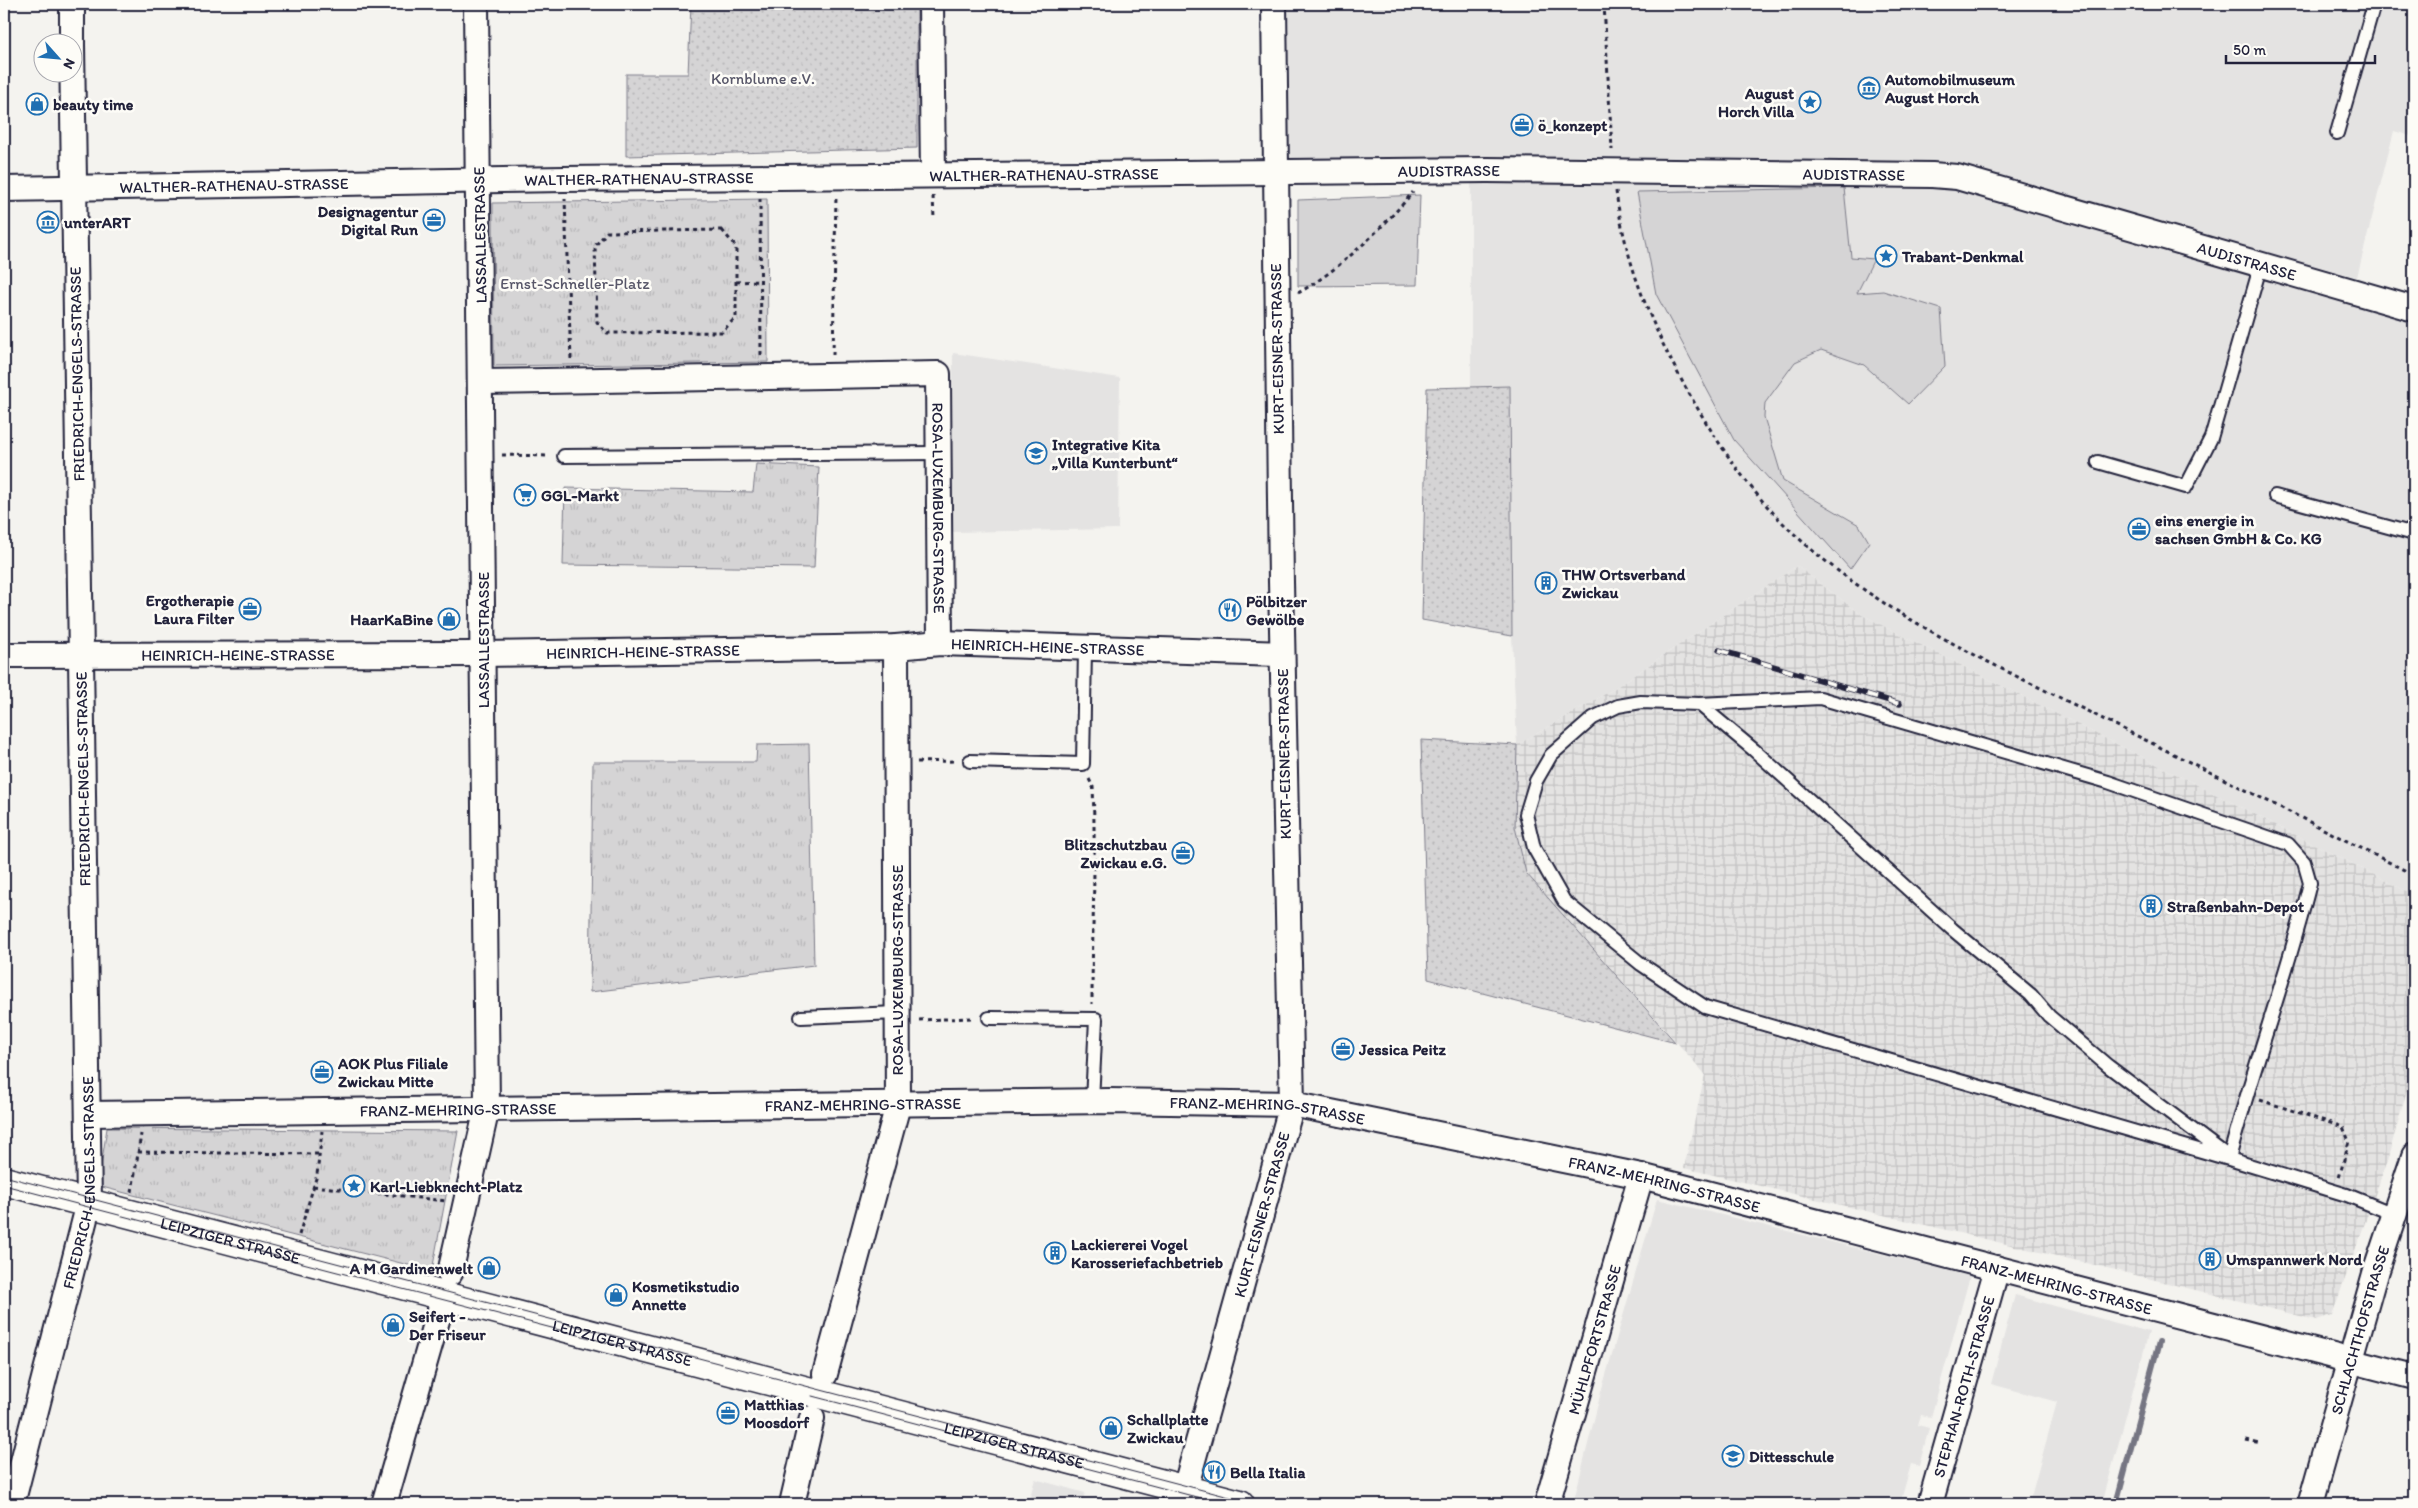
<svg xmlns="http://www.w3.org/2000/svg" width="2418" height="1508" font-family="Itim,sans-serif">
  <style>
    .built { fill: #e4e3e2 }
    .industrial { fill: url(#industrial-grid) }
    .grass { fill: #d5d4d5; stroke: #7c7b88 }
    .park { fill: url(#park-tufts); stroke: #7c7b88 }
    .garden { fill: url(#garden-dots); stroke: #7c7b88 }
    .lines { fill: none; stroke-linecap: round; stroke-linejoin: round }
    .stream { stroke: #757582; stroke-width: 6 }
    .service-casing { stroke: #22223b; stroke-width: 16 }
    .minor-casing { stroke: #22223b; stroke-width: 28 }
    .tertiary-casing { stroke: #22223b; stroke-width: 31 }
    .path { stroke: #22223b; stroke-width: 3; stroke-dasharray: 4 4; stroke-linecap: butt }
    .service { stroke: #fdfcf7; stroke-width: 12 }
    .minor { stroke: #fdfcf7; stroke-width: 24 }
    .tertiary { stroke: #fdfcf7; stroke-width: 28 }
    .tram { stroke: #22223b; stroke-width: 1 }
    .rail-casing { stroke: #22223b; stroke-width: 5.5 }
    .rail { stroke: #fdfcf7; stroke-width: 4; stroke-dasharray: 11; stroke-linecap: butt }
    .labels { text-anchor: middle; dominant-baseline: central; stroke-width: 5; stroke-linejoin: round; paint-order: stroke }
    .park-label { font-size: 16px; fill: #585769; stroke: #fdfcf7 }
    .poi-label { font-size: 16px; font-weight: bold; fill: #22223b; stroke: #fdfcf7; text-anchor: start }
    .street-label { font-size: 16px; fill: #22223b; stroke: #fdfcf7 }
  </style>
  <defs>
    <pattern id="industrial-grid" width="8" height="8" patternUnits="userSpaceOnUse" patternTransform="scale(1.25)"><rect width="8" height="8" fill="#e4e3e2"/><path d="M0 4h8M4 0v8" fill="none" stroke="#c3c2c3"/></pattern>
    <pattern id="park-tufts" width="24" height="20" patternUnits="userSpaceOnUse" patternTransform="scale(1.25)"><rect width="24" height="20" fill="#d5d4d5"/><path d="M3 7l-1-3M5 7V3M7 7l1-3M15 17l-1-3M17 17v-4M19 17l1-3" fill="none" stroke="#b7b6b8"/></pattern>
    <pattern id="garden-dots" width="8" height="8" patternUnits="userSpaceOnUse" patternTransform="scale(1.25)"><rect width="8" height="8" fill="#d5d4d5"/><path d="M2 2h.1M6 6h.1" fill="none" stroke="#b7b6b8" stroke-width="1.8" stroke-linecap="round"/></pattern>
  </defs>
  <rect width="100%" height="100%" fill="#f4f3ef"/>
  <filter id="ink" filterUnits="userSpaceOnUse"><feTurbulence type="fractalNoise" baseFrequency=".02" numOctaves="2"/><feDisplacementMap in="SourceGraphic" scale="10" xChannelSelector="R" yChannelSelector="G"/><feConvolveMatrix kernelMatrix="1 2 1 2 8 2 1 2 1" color-interpolation-filters="sRGB"/></filter>
  <g filter="url(#ink)">
    <!-- built -->
    <path class="built" d="M1288 4H2414V137L2394 131 2357 277 1937 162 1289 160Z
      M1471 177 1941 184 2414 322V895L1862 615 1797 566 1612 690 1517 745 1512 636 1510 386 1471 387Z
      M953 353 1120 378 1118 529 952 532Z
      M1657 1199 1970 1276 1931 1417 1921 1415 1918 1425 1929 1428 1919 1466 1911 1464 1900 1504H1573L1601 1392Z
      M2015 1295 2149 1332 2102 1504H2029L2057 1402 1991 1384Z
      M1035 1479 1085 1493 1082 1504H1028Z"/>
    <!-- industrial -->
    <path class="industrial" d="M1797 566 1862 615 2414 895V1065L2387 1161 2332 1315 2316 1320 2099 1266 1684 1168 1705 1074 1526 873 1515 827 1517 745 1612 690Z"/>
    <!-- grass -->
    <path class="grass" d="M1844 188 1851 257 1874 259 1857 293 1883 291 1941 309 1945 366 1908 404 1864 365 1821 350 1795 362 1765 403 1764 417 1783 481 1859 525 1869 542 1850 569 1734 440 1656 294 1637 192Z
      M1420 195 1417 285 1298 286V200Z"/>
    <!-- park -->
    <path class="park" d="M972 4H1179V8L972 5Z
      M767 199 768 362 494 366 493 203Z
      M756 464 819 467 814 568 563 565 565 488 753 492Z
      M809 744 814 965 590 992 593 762H756L757 745Z
      M107 1128 458 1131 432 1271 98 1186Z"/>
    <!-- garden -->
    <path class="garden" d="M691 4H917V148L626 156V74H688Z
      M1510 386 1512 636 1422 620 1427 388Z
      M1421 740 1517 745 1515 827 1526 873 1676 1043 1428 979Z"/>
    <g class="lines">
      <!-- stream -->
      <path class="stream" d="M2116 1504 2159 1342"/>
      <!-- service casing -->
      <g class="service-casing">
        <path id="service" d="M2337 133 2374 4
          M564 456 938 453
          M2098 462 2186 487 2211 438 2261 264
          M2275 496 2414 534
          M1699 704 1754 750 1952 929 2031 995 2049 1016 2108 1066 2226 1155
          M970 761 1083 764 1085 649
          M801 1017 897 1013
          M989 1018 1096 1019 1092 1101
          M2229 1159 1705 1007 1641 964 1564 901 1534 848 1526 814 1536 781 1551 755 1593 718 1618 706 1641 702 1699 704 1820 698 2108 782 2288 844 2304 862 2310 883C2287 976 2253 1066 2229 1159L2347 1195 2396 1215"/>
      </g>
      <!-- minor casing -->
      <g class="minor-casing">
        <g id="minor">
          <path d="M72 4V42"/>
          <path d="M931 4 933 175"/>
          <path id="s1" d="M4 189 564 179 1487 170 1932 175 1957 177 2414 309"/>
          <path id="s2" d="M481 382 938 374 940 643"/>
          <path id="s3" d="M4 655 482 654 896 647 940 643 1282 654"/>
          <path id="s4" d="M88 1114 1109 1101 1292 1104 1641 1176 2414 1377"/>
          <path d="M450 1273 487 1108 476 4"/>
          <path d="M825 1374 898 1105 896 647"/>
          <path id="s5" d="M1185 1489 1292 1104 1281 582 1274 4"/>
          <path id="s6" d="M12 1504 89 1203 72 45"/>
          <path d="M384 1504 444 1296"/>
          <path d="M792 1504 812 1418"/>
          <path id="s7" d="M1547 1504 1641 1176"/>
          <path id="s8" d="M1930 1504 1997 1268"/>
          <path id="s9" d="M2310 1504 2376 1270 2414 1156"/>
        </g>
      </g>
      <!-- tertiary casing -->
      <g class="tertiary-casing">
        <g id="tertiary">
          <path id="s10" d="M4 1181 1240 1504"/>
        </g>
      </g>
      <!-- path -->
      <path class="path" d="M1604 4 1612 150
        M1616 191C1624 257 1649 321 1681 379 1704 421 1729 461 1760 498 1848 602 1988 661 2107 721 2210 772 2312 823 2414 875
        M933 196 934 219
        M760 199 761 357
        M722 230 736 247V317L722 332 607 333 597 322 595 246 607 232Z
        M736 282 761 281
        M501 286H568L565 199
        M1298 293C1337 272 1384 227 1413 192
        M833 355 836 196
        M571 359 568 286H596
        M502 455 548 456
        M917 762 955 761
        M1089 779 1093 787C1096 860 1092 932 1092 1004
        M919 1020 973 1018
        M2260 1100 2343 1127 2349 1141 2339 1178
        M138 1152 319 1154
        M313 1186 446 1201
        M132 1192 141 1134
        M299 1235 317 1175 322 1131
        M2246 1441 2261 1444"/>
      <!-- service -->
      <use href="#service" class="service"/>
      <!-- minor -->
      <use href="#minor" class="minor"/>
      <!-- tertiary -->
      <use href="#tertiary" class="tertiary"/>
      <!-- tram -->
      <path class="tram" d="M4 1176 1256 1504
        M4 1185 659 1356
        M812 1396 1223 1504"/>
      <!-- rail casing -->
      <g class="rail-casing">
        <path id="rail" d="M1719 650 1900 704"/>
      </g>
      <!-- rail -->
      <use href="#rail" class="rail"/>
    </g>
  </g>
  <!-- icons -->
  <defs>
    <g id="museum-ring" transform="scale(1.125)"><circle r="9.5" fill="#fdfcf7" stroke="#1f6fb2" stroke-width="1.5"/><path d="M0-6L6-3V-2H-6V-3ZM-5-1h2V3h-2ZM-1-1h2V3h-2ZM3-1h2V3H3ZM-6 4H6V6H-6Z" fill="#1f6fb2"/></g>
    <g id="sight-ring" transform="scale(1.125)"><circle r="9.5" fill="#fdfcf7" stroke="#1f6fb2" stroke-width="1.5"/><path d="M0-6L1.8-2.2L6-1.7L2.9 1.2L3.7 5.4L0 3.3L-3.7 5.4L-2.9 1.2L-6-1.7L-1.8-2.2Z" fill="#1f6fb2"/></g>
    <g id="shop-ring" transform="scale(1.125)"><circle r="9.5" fill="#fdfcf7" stroke="#1f6fb2" stroke-width="1.5"/><path d="M-5-2.5h2.3a2.7 3.5 0 0 1 5.4 0H5L5.5 6h-11ZM-1.5-2.5h3a1.5 2.3 0 0 0-3 0Z" fill="#1f6fb2"/></g>
    <g id="office-ring" transform="scale(1.125)"><circle r="9.5" fill="#fdfcf7" stroke="#1f6fb2" stroke-width="1.5"/><path d="M-6-3h4V-5.5h4V-3h4V5H-6ZM-1-4.5V-3h2v-1.5ZM-6 0V1H6V0Z" fill="#1f6fb2"/></g>
    <g id="school-ring" transform="scale(1.125)"><circle r="9.5" fill="#fdfcf7" stroke="#1f6fb2" stroke-width="1.5"/><path d="M0-5L7-2L0 1L-7-2ZM-4 1L0 2.5L4 1V4Q0 6-4 4Z" fill="#1f6fb2"/></g>
    <g id="supermarket-ring" transform="scale(1.125)"><circle r="9.5" fill="#fdfcf7" stroke="#1f6fb2" stroke-width="1.5"/><path d="M-6-5.5h2.5l.6 2H6L4.5 2H-2.5L-4.4-4H-6ZM-1.5 3.2a1.3 1.3 0 1 0 .1 0ZM3 3.2a1.3 1.3 0 1 0 .1 0Z" fill="#1f6fb2"/></g>
    <g id="building-ring" transform="scale(1.125)"><circle r="9.5" fill="#fdfcf7" stroke="#1f6fb2" stroke-width="1.5"/><path d="M-4-6H4V6H1V3H-1V6H-4ZM-2.5-4.3h1.7v1.8h-1.7ZM.8-4.3h1.7v1.8H.8ZM-2.5-1h1.7V.8h-1.7ZM.8-1h1.7V.8H.8Z" fill="#1f6fb2"/></g>
    <g id="restaurant-ring" transform="scale(1.125)"><circle r="9.5" fill="#fdfcf7" stroke="#1f6fb2" stroke-width="1.5"/><path d="M-5-6h1v4h1v-4h1v4h1v-4h1v5L-1.5 .5V6h-2V.5L-5-1ZM5-6V6H3V1.5H1.5Q1.5-4 5-6Z" fill="#1f6fb2"/></g>
  </defs>
  <g fill-rule="evenodd">
    <use href="#museum-ring" x="1869" y="88"/>
    <use href="#sight-ring" x="1810" y="102"/>
    <use href="#shop-ring" x="37" y="104"/>
    <use href="#office-ring" x="1522" y="125"/>
    <use href="#office-ring" x="434" y="220"/>
    <use href="#museum-ring" x="48" y="222"/>
    <use href="#sight-ring" x="1886" y="256"/>
    <use href="#school-ring" x="1036" y="453"/>
    <use href="#supermarket-ring" x="525" y="495"/>
    <use href="#office-ring" x="2139" y="529"/>
    <use href="#building-ring" x="1546" y="583"/>
    <use href="#office-ring" x="250" y="609"/>
    <use href="#restaurant-ring" x="1230" y="610"/>
    <use href="#shop-ring" x="449" y="619"/>
    <use href="#office-ring" x="1183" y="853"/>
    <use href="#building-ring" x="2151" y="906"/>
    <use href="#office-ring" x="1343" y="1049"/>
    <use href="#office-ring" x="322" y="1072"/>
    <use href="#sight-ring" x="354" y="1186"/>
    <use href="#building-ring" x="1055" y="1253"/>
    <use href="#building-ring" x="2210" y="1259"/>
    <use href="#shop-ring" x="489" y="1268"/>
    <use href="#shop-ring" x="616" y="1295"/>
    <use href="#shop-ring" x="393" y="1325"/>
    <use href="#office-ring" x="728" y="1413"/>
    <use href="#shop-ring" x="1111" y="1428"/>
    <use href="#school-ring" x="1733" y="1456"/>
    <use href="#restaurant-ring" x="1214" y="1472"/>
  </g>
  <g class="labels">
    <!-- park labels -->
    <g class="park-label">
      <text x="763" y="78">Kornblume e.V.</text>
      <text x="575" y="283">Ernst-Schneller-Platz</text>
    </g>
    <!-- poi labels -->
    <g class="poi-label">
      <text x="1885" y="79">Automobilmuseum<tspan x="1885" dy="18">August Horch</tspan></text>
      <text x="1794" y="93" text-anchor="end">August<tspan x="1794" dy="18">Horch Villa</tspan></text>
      <text x="53" y="104">beauty time</text>
      <text x="1538" y="125">ö_konzept</text>
      <text x="418" y="211" text-anchor="end">Designagentur<tspan x="418" dy="18">Digital Run</tspan></text>
      <text x="64" y="222">unterART</text>
      <text x="1902" y="256">Trabant-Denkmal</text>
      <text x="1052" y="444">Integrative Kita<tspan x="1052" dy="18">„Villa Kunterbunt“</tspan></text>
      <text x="541" y="495">GGL-Markt</text>
      <text x="2155" y="520">eins energie in<tspan x="2155" dy="18">sachsen GmbH &amp; Co. KG</tspan></text>
      <text x="1562" y="574">THW Ortsverband<tspan x="1562" dy="18">Zwickau</tspan></text>
      <text x="234" y="600" text-anchor="end">Ergotherapie<tspan x="234" dy="18">Laura Filter</tspan></text>
      <text x="1246" y="601">Pölbitzer<tspan x="1246" dy="18">Gewölbe</tspan></text>
      <text x="433" y="619" text-anchor="end">HaarKaBine</text>
      <text x="1167" y="844" text-anchor="end">Blitzschutzbau<tspan x="1167" dy="18">Zwickau e.G.</tspan></text>
      <text x="2167" y="906">Straßenbahn-Depot</text>
      <text x="1359" y="1049">Jessica Peitz</text>
      <text x="338" y="1063">AOK Plus Filiale<tspan x="338" dy="18">Zwickau Mitte</tspan></text>
      <text x="370" y="1186">Karl-Liebknecht-Platz</text>
      <text x="1071" y="1244">Lackiererei Vogel<tspan x="1071" dy="18">Karosseriefachbetrieb</tspan></text>
      <text x="2226" y="1259">Umspannwerk Nord</text>
      <text x="473" y="1268" text-anchor="end">A M Gardinenwelt</text>
      <text x="632" y="1286">Kosmetikstudio<tspan x="632" dy="18">Annette</tspan></text>
      <text x="409" y="1316">Seifert -<tspan x="409" dy="18">Der Friseur</tspan></text>
      <text x="744" y="1404">Matthias<tspan x="744" dy="18">Moosdorf</tspan></text>
      <text x="1127" y="1419">Schallplatte<tspan x="1127" dy="18">Zwickau</tspan></text>
      <text x="1749" y="1456">Dittesschule</text>
      <text x="1230" y="1472">Bella Italia</text>
    </g>
    <!-- street labels -->
    <g class="street-label">
      <text stroke="none"><textPath href="#s1" startOffset="1445">AUDISTRASSE</textPath></text>
      <text stroke="none"><textPath href="#s1" startOffset="1040">WALTHER-RATHENAU-STRASSE</textPath></text>
      <text stroke="none"><textPath href="#s1" startOffset="1850">AUDISTRASSE</textPath></text>
      <text stroke="none"><textPath href="#s1" startOffset="635">WALTHER-RATHENAU-STRASSE</textPath></text>
      <text stroke="none"><textPath href="#s1" startOffset="230">WALTHER-RATHENAU-STRASSE</textPath></text>
      <text transform="translate(480 235) rotate(-91)">LASSALLESTRASSE</text>
      <text stroke="none"><textPath href="#s1" startOffset="2255">AUDISTRASSE</textPath></text>
      <text transform="translate(1277 349) rotate(-91)">KURT-EISNER-STRASSE</text>
      <text transform="translate(77 374) rotate(-91)">FRIEDRICH-ENGELS-STRASSE</text>
      <text stroke="none"><textPath href="#s2" startOffset="591">ROSA-LUXEMBURG-STRASSE</textPath></text>
      <text transform="translate(483 640) rotate(-90)">LASSALLESTRASSE</text>
      <text stroke="none"><textPath href="#s3" startOffset="1044">HEINRICH-HEINE-STRASSE</textPath></text>
      <text stroke="none"><textPath href="#s3" startOffset="639">HEINRICH-HEINE-STRASSE</textPath></text>
      <text stroke="none"><textPath href="#s3" startOffset="234">HEINRICH-HEINE-STRASSE</textPath></text>
      <text transform="translate(1284 754) rotate(-91)">KURT-EISNER-STRASSE</text>
      <text transform="translate(83 779) rotate(-91)">FRIEDRICH-ENGELS-STRASSE</text>
      <text transform="translate(897 970) rotate(-90)">ROSA-LUXEMBURG-STRASSE</text>
      <text stroke="none"><textPath href="#s4" startOffset="775">FRANZ-MEHRING-STRASSE</textPath></text>
      <text stroke="none"><textPath href="#s4" startOffset="370">FRANZ-MEHRING-STRASSE</textPath></text>
      <text stroke="none"><textPath href="#s4" startOffset="1180">FRANZ-MEHRING-STRASSE</textPath></text>
      <text stroke="none"><textPath href="#s6" startOffset="330">FRIEDRICH-ENGELS-STRASSE</textPath></text>
      <text stroke="none"><textPath href="#s4" startOffset="1585">FRANZ-MEHRING-STRASSE</textPath></text>
      <text stroke="none"><textPath href="#s5" startOffset="285">KURT-EISNER-STRASSE</textPath></text>
      <text stroke="none"><textPath href="#s10" startOffset="234">LEIPZIGER STRASSE</textPath></text>
      <text stroke="none"><textPath href="#s4" startOffset="1990">FRANZ-MEHRING-STRASSE</textPath></text>
      <text stroke="none"><textPath href="#s9" startOffset="181">SCHLACHTHOFSTRASSE</textPath></text>
      <text stroke="none"><textPath href="#s7" startOffset="171">MÜHLPFORTSTRASSE</textPath></text>
      <text stroke="none"><textPath href="#s10" startOffset="639">LEIPZIGER STRASSE</textPath></text>
      <text stroke="none"><textPath href="#s8" startOffset="122">STEPHAN-ROTH-STRASSE</textPath></text>
      <text stroke="none"><textPath href="#s10" startOffset="1044">LEIPZIGER STRASSE</textPath></text>
    </g>
  </g>
  <!-- margin -->
  <rect width="2418" height="1508" fill="none" stroke="#fdfcf7" stroke-width="20"/>
  <rect x="10" y="10" width="2398" height="1488" fill="none" stroke="#22223b" stroke-width="2" filter="url(#ink)"/>
  <!-- north arrow -->
  <g transform="translate(58 58) rotate(117)"><circle r="24" fill="#fdfcf7" stroke="#a5a5ac"/>
  <path d="M0-4L9 19L0 12L-9 19Z" fill="#1f6fb2"/>
  <text y="-8" font-size="14" font-weight="bold" text-anchor="middle" fill="#22223b">N</text>
  </g>
  <!-- scale -->
  <path d="M2226 55v8h149v-8" fill="none" stroke="#22223b" stroke-width="2.5"/>
  <text x="2233" y="55" font-size="15" fill="#22223b" stroke="#fdfcf7" stroke-width="4" paint-order="stroke">50 m</text>
</svg>
